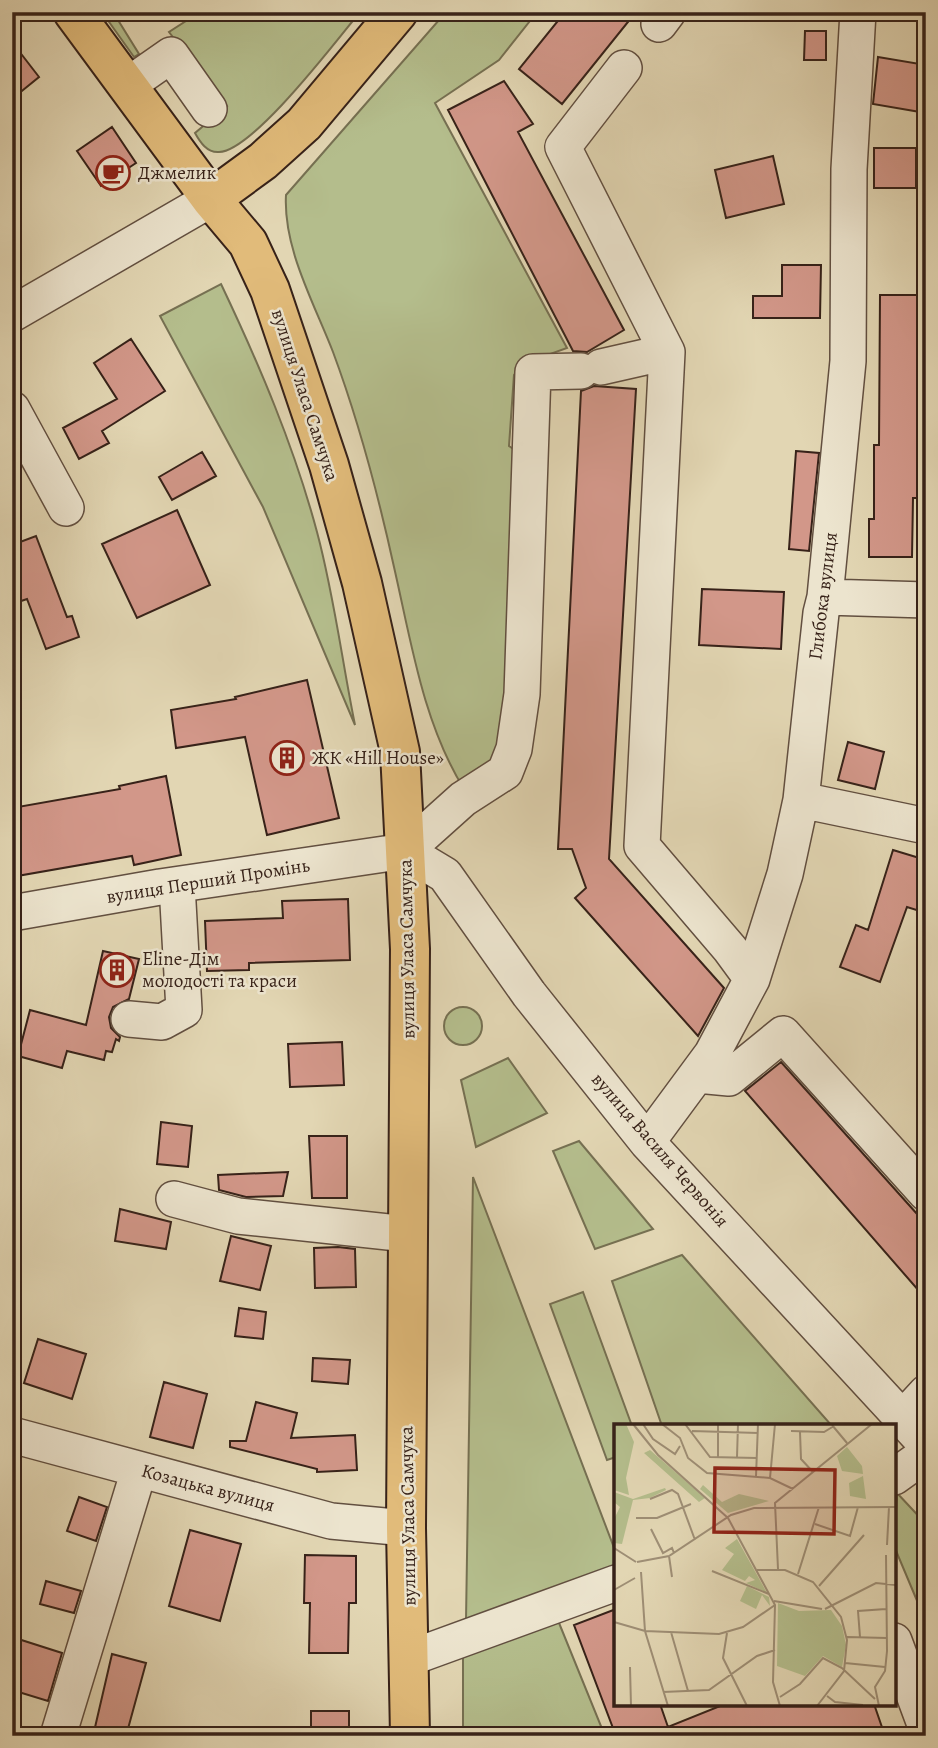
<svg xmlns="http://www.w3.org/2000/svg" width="938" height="1748" font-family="Alegreya,serif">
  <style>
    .green { fill: #b4bd8c; stroke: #767052; stroke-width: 2 }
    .building { fill: #d29789; stroke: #372219; stroke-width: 2 }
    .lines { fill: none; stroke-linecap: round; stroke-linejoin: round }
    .minor-casing { stroke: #624f40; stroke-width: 38 }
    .major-casing { stroke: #372219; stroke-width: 42 }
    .minor { stroke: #ece4ce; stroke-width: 35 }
    .major { stroke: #e1bb7a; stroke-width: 38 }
    .labels { text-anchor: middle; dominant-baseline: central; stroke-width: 5; stroke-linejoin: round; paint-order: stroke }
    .poi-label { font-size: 19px; fill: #372219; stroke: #ece4ce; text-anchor: start }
    .street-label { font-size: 19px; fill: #372219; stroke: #ece4ce }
    .inset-road { fill: none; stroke: #9e8e75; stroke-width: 2 }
    .view { fill: #8f2418; fill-opacity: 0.15; stroke: #8f2418; stroke-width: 3.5 }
    .inset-edge { fill: none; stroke: #372219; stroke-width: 3.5 }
  </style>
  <rect width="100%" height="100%" fill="#e2d6b3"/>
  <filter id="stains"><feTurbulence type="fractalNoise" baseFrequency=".00286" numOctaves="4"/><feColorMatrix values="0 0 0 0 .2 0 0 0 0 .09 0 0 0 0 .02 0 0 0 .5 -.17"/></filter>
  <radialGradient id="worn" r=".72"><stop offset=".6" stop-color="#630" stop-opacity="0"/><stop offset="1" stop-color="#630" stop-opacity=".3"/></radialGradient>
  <!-- green -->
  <path class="green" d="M102 12H113L139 54 134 57Z
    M200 12H360C336 41 253 151 219 152 207 153 200 142 195 133L227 106 169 32Z
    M446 12H537L499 60 435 103 567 348 525 363 514 375 509 446 522 455 505 723 490 766 464 789C423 723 411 641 394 567 378 494 359 422 333 352 314 303 283 248 286 195Z
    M221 284C259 364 294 446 317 532 334 595 342 661 355 725L263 507 160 316Z
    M444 1026a19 19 0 1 1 38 0a19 19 0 1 1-38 0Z
    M508 1058 547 1113 476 1147 461 1080Z
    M579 1141 653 1229 595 1249 553 1151Z
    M473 1177 616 1553V1570L466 1620Z
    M682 1255 832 1426H662L612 1281Z
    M583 1292 632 1426H616V1457L607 1460 550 1304Z
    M897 1493 926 1524V1622L894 1546Z
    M557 1618 605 1736H463V1653Z"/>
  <!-- building -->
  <path class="building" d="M565 12H636L562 104 519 69Z
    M805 31H826V60H804Z
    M12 42 39 77 12 99Z
    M878 57 926 65V113L873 104Z
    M504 81 533 124 518 132 624 330 587 352 573 351 448 110Z
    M112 127 136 163 101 186 77 151Z
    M874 148H916V188H874Z
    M773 156 784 204 726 218 715 170Z
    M782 265H821L820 318H753V296H782Z
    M880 295H917V498H913L912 557H869V519H874V445H879Z
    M131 339 165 391 102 431 109 443 79 459 63 428 117 399 94 363Z
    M594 386 636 389 609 859 724 988 698 1036 575 898 586 888 572 849H558L581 391Z
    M796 451 819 453 809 551 789 549Z
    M202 452 216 476 172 500 159 477Z
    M177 510 210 585 137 618 102 544Z
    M36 536 67 617 72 616 79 637 46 649 27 599 12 604V545Z
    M702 589 784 592 781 649 699 645Z
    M307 680 339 818 267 835 245 737 176 748 171 710 236 699 235 697Z
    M848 742 884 752 875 789 838 780Z
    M166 776 181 855 134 865 132 856 17 876 12 848V808L120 789 119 786Z
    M893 850 926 860V913L907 907 880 982 840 967 856 925 868 930Z
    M348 899 350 960 249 963V970L207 971 205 921 283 918 282 901Z
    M103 951 139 959 129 999 113 1007 109 1017 111 1028 120 1037 119 1041 116 1039 112 1052 106 1051 104 1060 67 1051 62 1068 18 1056 30 1010 86 1025Z
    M342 1042 344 1085 290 1087 288 1044Z
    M781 1062 926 1224V1299L745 1091Z
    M161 1122 192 1126 188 1167 157 1164Z
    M309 1136H347V1198H312Z
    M288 1172 283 1196 246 1197 219 1190 218 1175Z
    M120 1209 171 1222 166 1249 115 1241Z
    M231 1236 271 1246 260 1290 220 1281Z
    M338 1247 355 1249 356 1287 315 1288 314 1248Z
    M239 1308 266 1312 263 1339 235 1336Z
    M38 1339 86 1354 72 1399 24 1383Z
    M313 1358 350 1360 348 1384 312 1381Z
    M164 1382 207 1394 193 1448 150 1437Z
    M256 1402 297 1413 291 1438 355 1435 357 1470 317 1472V1469L230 1447V1441H246Z
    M79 1497 107 1507 96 1541 67 1531Z
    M190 1530 241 1544 220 1621 169 1606Z
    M305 1555 356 1556V1603H349L348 1653H309L310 1603H304Z
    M46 1581 81 1591 74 1613 40 1604Z
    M616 1609V1704H660L668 1727 725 1704H874L885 1736H616L574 1625Z
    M12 1637 62 1653 48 1701 12 1690Z
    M112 1654 146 1663 126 1736H93Z
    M311 1711H349V1736H311Z"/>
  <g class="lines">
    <!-- minor casing -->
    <g class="minor-casing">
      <path id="minor" d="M659 24 668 12
        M624 68 563 147 667 352 642 846 730 949 752 979
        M128 85 171 55 209 109
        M12 314 211 199
        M601 367 667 352
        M12 409 66 508
        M825 597 926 600
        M801 800 926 826
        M405 851 445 875 529 994 647 1142 926 1444
        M405 851 463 799 505 772 514 749 522 694 533 372 581 371
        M12 913 160 887 405 851
        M129 1019 162 1022 184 1010 177 885
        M697 1075 729 1078 783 1034 926 1193
        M647 1142 712 1054 752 979 785 874 801 800 821 613 825 597 848 361 849 169 858 12
        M174 1199 238 1216 407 1234
        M903 1418 926 1393
        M12 1435 331 1521 406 1528
        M894 1477 926 1454
        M894 1641 926 1727
        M410 1658 616 1583
        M58 1736 139 1470"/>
    </g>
    <!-- major casing -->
    <g class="major-casing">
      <path id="major" d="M73 12 211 199 248 243 270 290 329 465 362 583 400 752 410 949 406 1528 410 1736
        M211 199 263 161 304 124 398 12"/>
    </g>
    <!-- minor -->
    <use href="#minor" class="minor"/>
    <!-- major -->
    <use href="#major" class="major"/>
  </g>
  <!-- icons -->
  <defs>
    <g id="cafe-ring" transform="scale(1.75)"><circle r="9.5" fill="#ece4ce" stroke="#8f2418" stroke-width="1.5"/><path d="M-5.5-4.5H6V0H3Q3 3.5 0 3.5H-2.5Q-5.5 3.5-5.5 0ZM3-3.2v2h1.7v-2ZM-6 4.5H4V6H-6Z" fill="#8f2418"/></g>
    <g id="building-ring" transform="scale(1.75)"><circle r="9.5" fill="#ece4ce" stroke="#8f2418" stroke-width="1.5"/><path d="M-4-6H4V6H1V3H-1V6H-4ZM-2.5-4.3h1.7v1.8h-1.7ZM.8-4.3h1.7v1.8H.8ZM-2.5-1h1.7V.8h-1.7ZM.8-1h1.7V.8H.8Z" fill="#8f2418"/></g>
  </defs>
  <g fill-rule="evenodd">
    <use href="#cafe-ring" x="113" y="173"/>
    <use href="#building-ring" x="287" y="758"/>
    <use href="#building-ring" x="117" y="970"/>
  </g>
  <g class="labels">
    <!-- poi labels -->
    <g class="poi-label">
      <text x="138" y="173">Джмелик</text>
      <text x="312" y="758">ЖК «Hill House»</text>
      <text x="142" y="959">Eline-Дім<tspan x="142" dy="22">молодості та краси</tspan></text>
    </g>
    <!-- street labels -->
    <g class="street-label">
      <text transform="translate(305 395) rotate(72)">вулиця Уласа Самчука</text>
      <text transform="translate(823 596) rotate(-83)">Глибока вулиця</text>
      <text transform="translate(208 881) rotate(-9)">вулиця Перший Промінь</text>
      <text transform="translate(407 949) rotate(-91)">вулиця Уласа Самчука</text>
      <text transform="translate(660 1150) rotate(49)">вулиця Василя Червонія</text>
      <text transform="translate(208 1488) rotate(15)">Козацька вулиця</text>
      <text transform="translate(408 1516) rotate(-91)">вулиця Уласа Самчука</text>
    </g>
  </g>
  <!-- overview -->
  <g transform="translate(614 1424)">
    <rect width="282" height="282" fill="#e2d6b3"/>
    <path d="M12 0 20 18 12 54 15 71 0 66V1ZM233 23 248 42 249 50 228 47 223 32ZM36 26 91 74 85 78 30 29ZM249 52 252 75 236 72 235 59ZM89 61 108 78 125 70 155 77 114 89 86 65ZM51 64 52 66 36 74 19 76 8 120 0 119V95L6 83 0 78V68L19 75ZM123 115 153 169 132 159 141 156 135 152 131 157 108 146 120 130 111 124ZM133 162 155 173 156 182 148 171 142 185 126 177ZM164 179 185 187 217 186 228 202 232 221 228 243 209 232 191 252 163 242Z" fill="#b4bd8c"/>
    <path class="inset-road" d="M19 0 44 31 114 94M29 0 39 15 61 30 66 22M48 0 66 14 74 34 93 49 156 54 179 65M71 0 96 33 143 34M104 0V33M218 1 233 19M78 7 144 9M177 7 210 8 220 2M186 8 187 35 199 48M123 33 124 0M142 52 144 0M156 54 161 0M36 75 58 66 64 70 81 116M22 94H43L77 80M114 94 161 181 159 258 166 282M201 100 236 112 244 83M37 105 49 129 58 124 60 129M273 121 275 83M0 124 22 138M55 132 58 153M23 138 55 132 117 91 140 84 282 83M164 145 161 79 258 0M143 146H171L199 158 227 193 233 216 230 247 203 282M98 147 155 170M27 148 31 207 54 282M184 150 205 83M205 162 250 111M0 166 21 154M160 177 208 185M211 185 262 159 282 161M0 198 31 207 105 210 129 203 161 181M57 208 74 267M113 209 109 234 133 282M233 213 273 214M246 213 244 187 272 185M231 239 271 243M16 243 17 282M49 268 95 266 143 232 161 226M213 272 221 278 249 281M166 273 186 260 209 234 228 244 261 275M265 282 261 263 271 247 273 227 272 131"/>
    <path class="view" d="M101 44 221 46 220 110 100 108Z"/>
    <rect width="282" height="282" class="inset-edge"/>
  </g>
  <!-- margin -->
  <rect width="938" height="1748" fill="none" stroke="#e2d6b3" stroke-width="42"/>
  <rect x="14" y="14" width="910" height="1720" fill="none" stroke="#372219" stroke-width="3.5"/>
  <rect x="21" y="21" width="896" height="1706" fill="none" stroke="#372219" stroke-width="2"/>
  <rect width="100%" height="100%" filter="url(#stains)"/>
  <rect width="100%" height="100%" fill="url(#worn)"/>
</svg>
